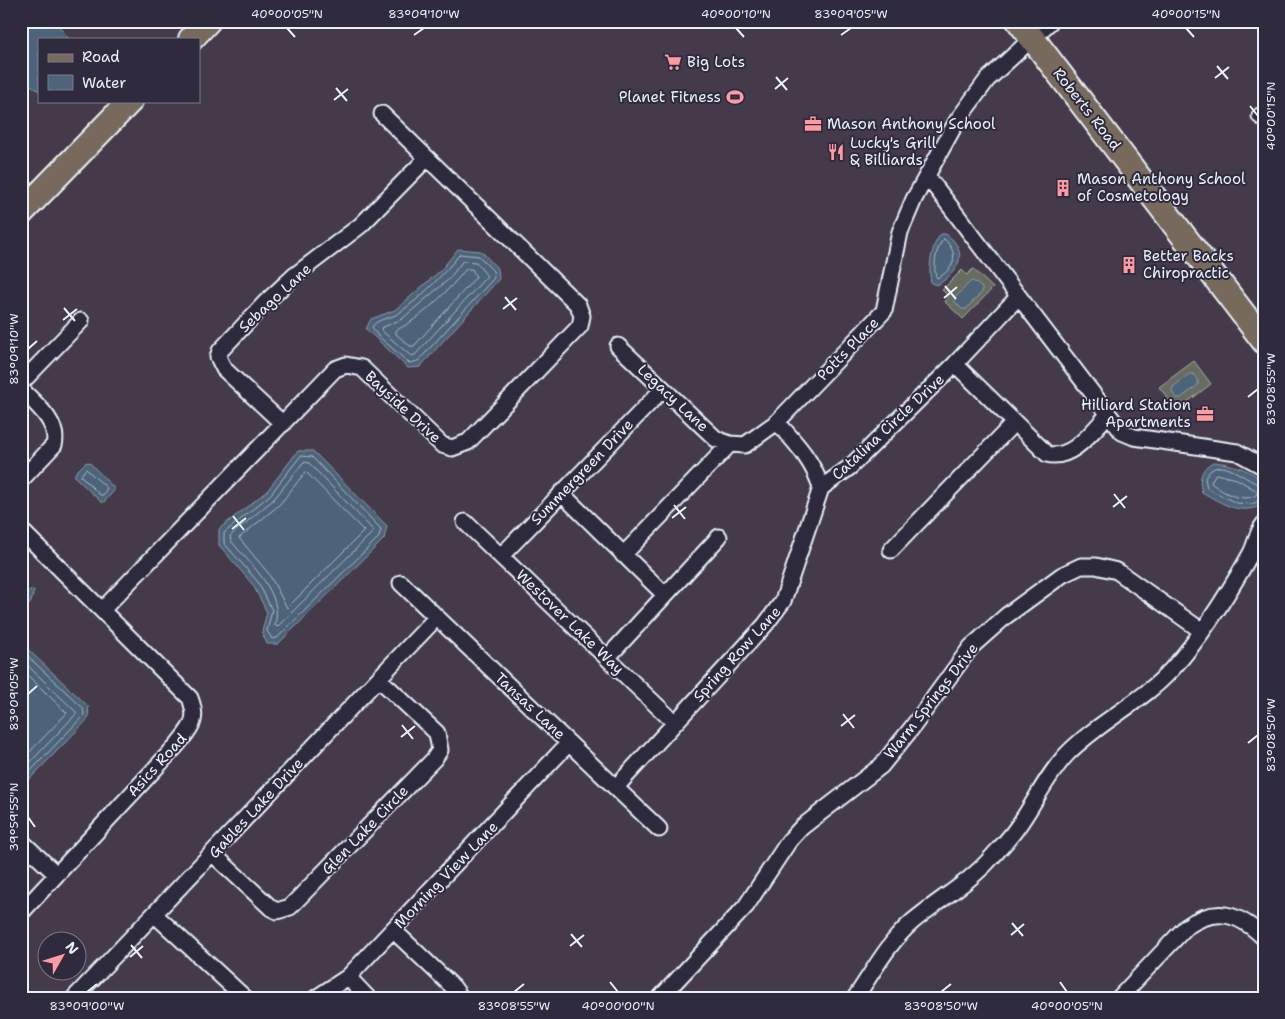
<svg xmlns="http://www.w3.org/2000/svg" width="1285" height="1019" font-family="'Shantell Sans',sans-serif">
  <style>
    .green { fill: #686c5f; stroke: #a8aeac }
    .water { fill: #4e6479; stroke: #8c9cac }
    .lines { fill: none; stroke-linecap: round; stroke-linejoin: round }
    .shore { stroke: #aab9c5; stroke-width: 1 }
    .street-casing { stroke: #e8f1f8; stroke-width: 19 }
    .primary-casing { stroke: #e8f1f8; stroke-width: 28 }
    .street { stroke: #2f2a3d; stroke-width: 15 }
    .primary { stroke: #77695c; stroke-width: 24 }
    .ticks { fill: none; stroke: #e8f1f8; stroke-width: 2 }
    .labels { text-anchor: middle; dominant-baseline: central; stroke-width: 4; stroke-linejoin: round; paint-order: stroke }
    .poi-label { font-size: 15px; fill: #e8f1f8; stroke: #2f2a3d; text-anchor: start }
    .street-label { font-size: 15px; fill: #e8f1f8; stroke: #2f2a3d }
    .neatline { fill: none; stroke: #e8f1f8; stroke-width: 2 }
    .ticks-label { font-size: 12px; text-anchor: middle; fill: #e8f1f8 }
  </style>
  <rect width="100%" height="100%" fill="#453a49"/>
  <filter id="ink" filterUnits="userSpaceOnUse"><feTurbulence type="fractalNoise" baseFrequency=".02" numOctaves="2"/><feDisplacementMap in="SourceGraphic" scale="10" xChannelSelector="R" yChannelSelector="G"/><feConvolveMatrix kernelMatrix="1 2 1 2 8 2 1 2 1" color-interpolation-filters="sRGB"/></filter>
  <g filter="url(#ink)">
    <!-- green -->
    <path class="green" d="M973 269 993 288 963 319 945 302 948 296 942 290 962 270 967 275Z
      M1194 361 1211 384 1177 410 1159 387Z"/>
    <!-- water -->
    <path class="water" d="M21 21H55L69 39H39V91L21 78Z
      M941 234H946C971 252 958 273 937 285L931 283C928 269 931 245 941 234Z
      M458 249 481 251 498 269 499 279 420 367 408 368 366 329 371 319 395 310 441 270Z
      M971 281 975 282 982 288V292L966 309H962L955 302V298Z
      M1189 374H1193L1198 381V385L1181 398H1177L1172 392 1173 387Z
      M298 451H313L387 526 384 539 278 644H267L262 632 267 612 253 585 219 545V529L267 491Z
      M89 462 114 488V491L104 502H101L75 477V473L85 463Z
      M1213 462C1224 462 1259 471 1263 484 1265 489 1264 498 1263 504 1242 517 1221 503 1202 492 1198 480 1201 468 1213 462Z
      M34 590 31 602 21 615V592Z
      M21 643 88 706 89 718 21 788Z"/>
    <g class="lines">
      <!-- shore -->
      <path class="shore" d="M944 239C960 253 955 270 937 278 932 271 936 245 944 239Z
        M460 254 479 256 493 271 494 278 418 361 409 363 377 335 372 327C377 318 391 319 399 313 422 297 442 276 460 254Z
        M463 261 476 262 487 276 415 355 411 356 382 331 381 328 402 319 449 279Z
        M466 269H472L476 277 414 346H410L396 334V330C420 320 450 289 466 269Z
        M301 456 312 457 381 529 379 537 277 638 272 639 267 631 272 610 258 582 224 543V533L270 495Z
        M304 462 309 463 374 531 277 627 275 625C284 593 250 564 231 541L230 536 274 499Z
        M86 469 107 488 103 495H100L81 476Z
        M306 472 364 531 287 608 269 574 239 538 279 505Z
        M1216 474 1237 479 1257 491V494C1244 504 1223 493 1211 483Z
        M1264 486C1247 484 1219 450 1205 478L1207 488 1236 503 1252 504 1264 499
        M21 650 83 708 84 715 21 781
        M21 659 77 713 21 772
        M21 669 67 713 21 761"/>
      <!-- street casing -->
      <g class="street-casing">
        <path id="street" d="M1260 116 1264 119
          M927 176 1122 432 1134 437 1237 452 1264 467
          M618 346 716 439 730 444
          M955 364 1047 454C1072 461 1093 430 1108 415
          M21 383 81 321
          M21 389C35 403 60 423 54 445L21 480
          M283 424 224 369 218 357 220 351 266 302 294 276 361 225 427 158
          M821 488 850 467 955 364 1018 297
          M561 493 665 595
          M465 522 675 723
          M21 530 190 698C199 721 191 727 177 745L21 913
          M891 550 1014 423
          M623 555 730 444 745 445 777 422 884 311 900 232 914 199 957 121 987 80 1051 21
          M501 556 663 389
          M401 583 659 829
          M102 610 335 369 346 365 362 368 442 445 452 448 468 442 580 326 582 316 578 305 382 114
          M607 658 719 537
          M616 787 765 625 783 601 821 488C814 462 795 442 777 422
          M21 841 56 874
          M213 854 271 908 277 911 290 907 434 759 440 750 437 733 379 679
          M154 914 245 998
          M393 930 453 987 461 998
          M348 977 368 998
          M74 998 437 617
          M316 998 348 977 569 743
          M660 998 746 906 789 841 802 827 881 766 911 729 971 647 1006 616 1062 575 1081 566H1096L1117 571 1202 631
          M855 998C873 972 888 943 912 922 938 900 969 883 991 858 1000 848 1009 839 1016 829 1034 805 1046 776 1067 754 1099 721 1143 702 1173 668 1203 635 1228 594 1250 555 1256 545 1256 534 1264 524
          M1119 998 1186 927C1216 906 1239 913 1264 938"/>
      </g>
      <!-- primary casing -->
      <g class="primary-casing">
        <path id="primary" d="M1019 21 1264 341
          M191 39 208 21
          M21 213 130 101"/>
      </g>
      <!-- street -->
      <use href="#street" class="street"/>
      <!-- primary -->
      <use href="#primary" class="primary"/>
    </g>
  </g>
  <!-- ticks -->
  <path class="ticks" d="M287 28 295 37M736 28 744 37M1186 28 1194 37M414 35 424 28M841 35 851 28M1217 66 1228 79M776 77 787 90M1215 78 1229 67M336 88 347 101M775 89 788 78M334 100 348 89M1250 106 1258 116M945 286 956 299M505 297 516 310M944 298 957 287M64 308 75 321M503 309 517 298M63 320 77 309M28 349 37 341M1248 397 1258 389M1114 494 1125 508M674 505 685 519M1113 507 1127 496M233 516 244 530M672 518 686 507M232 529 246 518M28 694 37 686M843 714 854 728M402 725 413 739M841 726 855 715M401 737 415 726M1248 743 1258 735M28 817 35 827M1012 923 1023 936M571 934 582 947M1011 935 1024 924M131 945 142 958M570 946 584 935M130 957 143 946M610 982 618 992M1060 982 1067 992M87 992 97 984M514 992 524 984M941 992 951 984"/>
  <!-- icons -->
  <defs>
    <g id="supermarket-bare" transform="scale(1.35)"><path d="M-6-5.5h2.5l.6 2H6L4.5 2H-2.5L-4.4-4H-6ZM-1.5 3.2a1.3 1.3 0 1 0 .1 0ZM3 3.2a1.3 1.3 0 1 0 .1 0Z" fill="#ff9aa2" stroke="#2f2a3d" stroke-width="2.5" paint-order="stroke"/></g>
    <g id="stadium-bare" transform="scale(1.35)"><path d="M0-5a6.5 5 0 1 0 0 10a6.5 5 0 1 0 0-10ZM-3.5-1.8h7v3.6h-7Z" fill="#ff9aa2" stroke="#2f2a3d" stroke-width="2.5" paint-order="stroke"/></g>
    <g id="office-bare" transform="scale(1.35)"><path d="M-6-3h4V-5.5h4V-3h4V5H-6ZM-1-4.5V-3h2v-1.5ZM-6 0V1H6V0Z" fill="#ff9aa2" stroke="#2f2a3d" stroke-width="2.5" paint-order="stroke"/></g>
    <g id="restaurant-bare" transform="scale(1.35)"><path d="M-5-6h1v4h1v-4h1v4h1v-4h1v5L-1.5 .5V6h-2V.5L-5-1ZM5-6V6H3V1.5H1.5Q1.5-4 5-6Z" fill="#ff9aa2" stroke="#2f2a3d" stroke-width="2.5" paint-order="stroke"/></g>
    <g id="building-bare" transform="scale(1.35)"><path d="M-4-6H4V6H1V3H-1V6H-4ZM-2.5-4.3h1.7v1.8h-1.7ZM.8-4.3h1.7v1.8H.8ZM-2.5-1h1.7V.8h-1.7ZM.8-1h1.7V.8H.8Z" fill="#ff9aa2" stroke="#2f2a3d" stroke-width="2.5" paint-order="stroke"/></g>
  </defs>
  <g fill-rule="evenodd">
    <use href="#supermarket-bare" x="673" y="62"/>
    <use href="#stadium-bare" x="735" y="97"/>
    <use href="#office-bare" x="813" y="124"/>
    <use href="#restaurant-bare" x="836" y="152"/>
    <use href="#building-bare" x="1063" y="188"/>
    <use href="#building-bare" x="1129" y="265"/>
    <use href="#office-bare" x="1205" y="414"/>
  </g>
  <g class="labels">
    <!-- poi labels -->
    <g class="poi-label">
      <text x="687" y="62">Big Lots</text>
      <text x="721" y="97" text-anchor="end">Planet Fitness</text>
      <text x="827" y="124">Mason Anthony School</text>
      <text x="850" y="143">Lucky's Grill<tspan x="850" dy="17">&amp; Billiards</tspan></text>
      <text x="1077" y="179">Mason Anthony School<tspan x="1077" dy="17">of Cosmetology</tspan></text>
      <text x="1143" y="256">Better Backs<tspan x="1143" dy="17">Chiropractic</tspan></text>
      <text x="1191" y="405" text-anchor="end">Hilliard Station<tspan x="1191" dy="17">Apartments</tspan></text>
    </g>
    <!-- street labels -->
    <g class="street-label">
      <text transform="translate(1087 109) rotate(52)">Roberts Road</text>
      <text transform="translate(275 298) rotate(-43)">Sebago Lane</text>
      <text transform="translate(848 349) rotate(-46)">Potts Place</text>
      <text transform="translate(673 398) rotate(43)">Legacy Lane</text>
      <text transform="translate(403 407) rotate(43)">Bayside Drive</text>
      <text transform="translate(888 427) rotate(-43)">Catalina Circle Drive</text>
      <text transform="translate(582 472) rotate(-46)">Summergreen Drive</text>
      <text transform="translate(570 622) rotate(44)">Westover Lake Way</text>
      <text transform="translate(737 654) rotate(-48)">Spring Row Lane</text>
      <text transform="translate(931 701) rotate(-52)">Warm Springs Drive</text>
      <text transform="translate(530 706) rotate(43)">Tansas Lane</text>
      <text transform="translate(157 765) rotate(-48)">Asics Road</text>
      <text transform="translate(256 808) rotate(-47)">Gables Lake Drive</text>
      <text transform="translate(365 830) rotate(-46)">Glen Lake Circle</text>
      <text transform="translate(446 875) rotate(-46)">Morning View Lane</text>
    </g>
  </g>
  <!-- margin -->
  <rect width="1285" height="1019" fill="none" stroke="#2f2a3d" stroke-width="55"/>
  <!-- legend -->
  <rect x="38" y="38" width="162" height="65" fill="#2f2a3d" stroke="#797a88"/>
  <rect x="48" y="54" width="25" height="8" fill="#77695c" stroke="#797a88"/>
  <text x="82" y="62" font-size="15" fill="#e8f1f8">Road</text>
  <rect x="48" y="75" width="25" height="15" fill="#4e6479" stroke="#797a88"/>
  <text x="82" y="88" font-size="15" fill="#e8f1f8">Water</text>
  <!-- north arrow -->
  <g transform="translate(62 956) rotate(51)"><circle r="24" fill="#2f2a3d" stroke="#797a88"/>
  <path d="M0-4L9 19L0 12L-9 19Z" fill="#ff9aa2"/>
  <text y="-8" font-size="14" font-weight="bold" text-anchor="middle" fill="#e8f1f8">N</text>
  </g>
  <rect x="28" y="28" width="1230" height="964" class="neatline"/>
  <g class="ticks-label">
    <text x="287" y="18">40°00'05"N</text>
    <text x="424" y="18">83°09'10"W</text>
    <text x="736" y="18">40°00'10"N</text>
    <text x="851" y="18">83°09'05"W</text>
    <text x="1186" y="18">40°00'15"N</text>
    <text transform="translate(1271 116) rotate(-90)" y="4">40°00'15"N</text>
    <text transform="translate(14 349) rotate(-90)" y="4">83°09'10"W</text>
    <text transform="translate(1271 389) rotate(-90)" y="4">83°08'55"W</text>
    <text transform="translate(14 694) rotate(-90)" y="4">83°09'05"W</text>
    <text transform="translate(1271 735) rotate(-90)" y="4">83°08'50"W</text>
    <text transform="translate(14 817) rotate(-90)" y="4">39°59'55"N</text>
    <text x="87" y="1010">83°09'00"W</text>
    <text x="514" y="1010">83°08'55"W</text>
    <text x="618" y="1010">40°00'00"N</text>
    <text x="941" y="1010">83°08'50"W</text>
    <text x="1067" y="1010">40°00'05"N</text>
  </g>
</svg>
